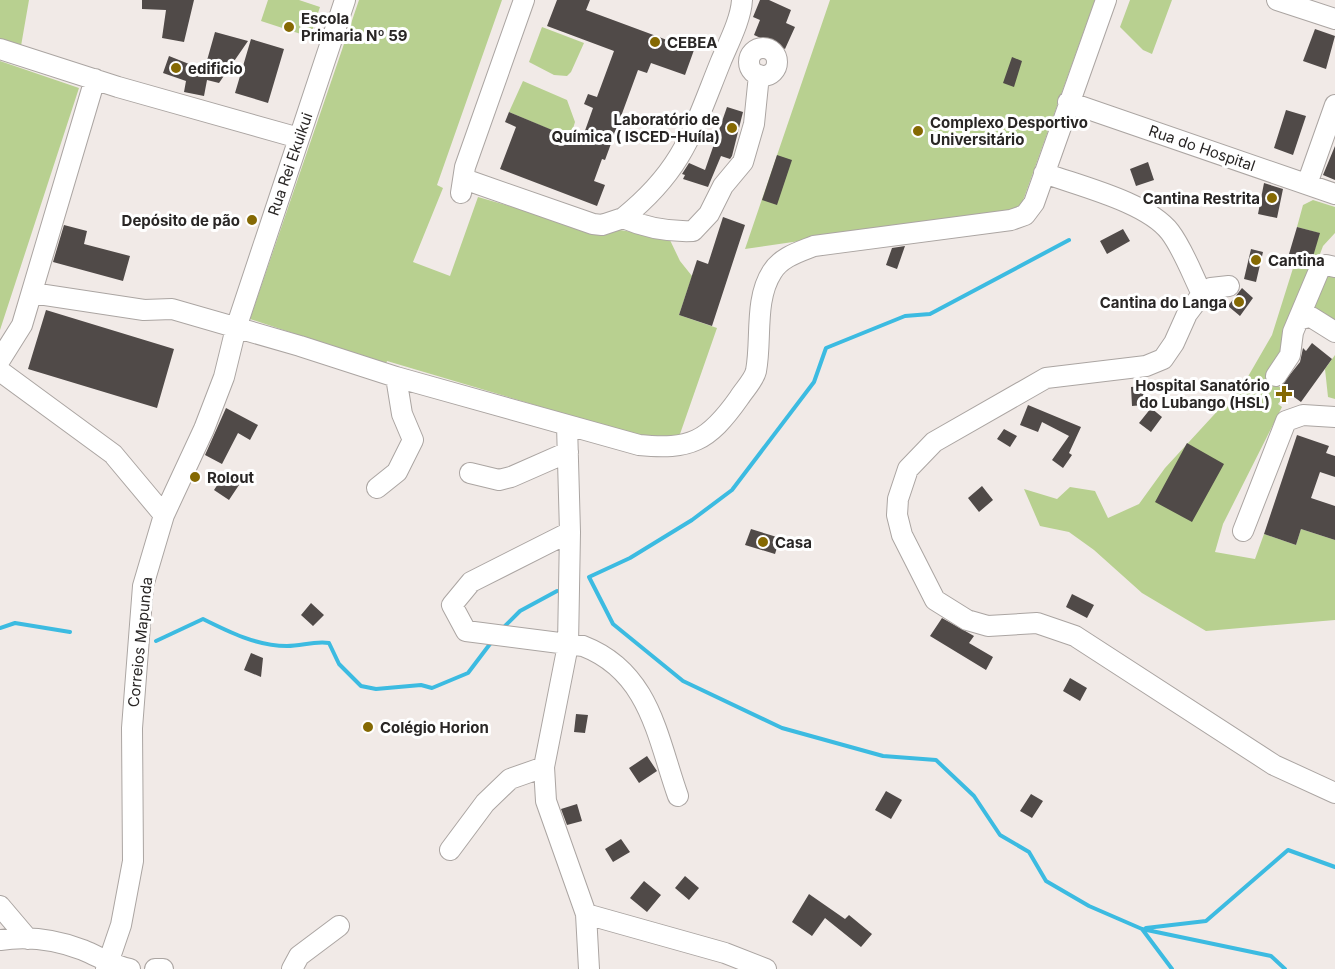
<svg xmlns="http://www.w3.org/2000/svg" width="1335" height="969" font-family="Inter,sans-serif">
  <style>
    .green { fill: #b8d090 }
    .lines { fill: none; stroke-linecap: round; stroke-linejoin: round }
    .stream { stroke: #3cbbe1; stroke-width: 4 }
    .building { fill: #504a48 }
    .minor-casing { stroke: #aba5a2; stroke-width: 22 }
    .minor { stroke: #fff; stroke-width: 20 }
    .poi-dot { fill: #856903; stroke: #fff; stroke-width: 2 }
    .labels { text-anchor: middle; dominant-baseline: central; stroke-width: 6; stroke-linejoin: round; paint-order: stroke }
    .poi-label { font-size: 15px; font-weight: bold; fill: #292625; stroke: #fff; text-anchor: start }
    .street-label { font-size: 15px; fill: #292625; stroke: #fff }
  </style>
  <rect width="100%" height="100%" fill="#f1eae7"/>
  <!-- green -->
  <path class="green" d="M0 0H29L21 46 0 39Z
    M268 0H299L320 7 310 37 261 21Z
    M359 0H502L437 185 443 188 413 262 450 276 478 197 598 232 620 230 669 238 680 261 692 276 679 315 717 328 680 434 673 439H649L387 361 386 364 250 319Z
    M830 0H1095L1020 209 745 249Z
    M1130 0H1172L1152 54 1143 50 1120 27Z
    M542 27 584 43 571 72 567 76 554 75 529 62Z
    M0 61 79 88 0 330Z
    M523 81 567 100 575 122 570 138 509 112Z
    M1313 200 1335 207V233L1323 246 1317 262 1312 260 1319 233 1297 227 1303 205Z
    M1294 265 1316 272 1269 380 1287 392 1278 404 1282 407 1223 524 1215 552 1255 559 1264 534 1296 545 1301 529 1335 540V620L1206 631 1142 593 1094 550 1069 532 1040 526 1024 489 1057 499 1070 487 1095 491 1108 518 1139 504 1165 468 1246 380 1272 335Z
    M1322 272 1335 276V323L1307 313Z
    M1335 355V399L1328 397 1325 369Z"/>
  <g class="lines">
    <!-- stream -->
    <path class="stream" d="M1069 240 930 314 905 316 826 348 814 382 732 490 692 520 630 558 589 577 613 624 683 681 782 728 883 756 936 760 974 796 1000 835 1029 852 1046 881 1089 906 1142 929 1271 956 1285 969
      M0 628 15 623 70 632
      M502 629 520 611 557 591
      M156 641 203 619C229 632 257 646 287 646 302 646 313 641 329 643L339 664 361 686 376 689 421 685 432 688 468 673 493 640
      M1146 928 1206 921 1288 850 1335 867
      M1142 929 1172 969"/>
  </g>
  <!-- building -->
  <path class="building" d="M142 0H194L184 42 162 38 166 10 142 9Z
    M557 0H590L586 10 694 50 685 75 651 63 647 73 638 70 605 160 602 159 594 181 605 185 597 206 500 169 516 127 505 122 509 112 581 142 593 108 584 104 588 94 597 97 614 51 547 26Z
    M760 0H769L791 10 786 23 795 27 785 49 754 35 760 20 753 17Z
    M1315 29 1335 36 1326 69 1303 61Z
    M215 32 248 41 219 83 207 80 204 96 184 92 186 81 163 73 169 56 194 66 206 64Z
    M251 39 284 49 268 103 235 93Z
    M1012 57 1022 61 1014 87 1003 83Z
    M727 107 743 112 732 156 730 159 721 156 708 187 683 179 685 175 682 174 689 163 705 170Z
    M1286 110 1306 116 1293 155 1274 148Z
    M1335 146V180L1323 175Z
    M777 155 792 160 777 205 762 200Z
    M1148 162 1154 180 1136 186 1130 169Z
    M1264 183 1283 189 1277 218 1258 214Z
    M723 217 745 225 712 326 679 315 697 260 708 264Z
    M64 225 87 231 84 244 130 256 123 281 53 262Z
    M1297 227 1320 233 1312 260 1289 254Z
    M1123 229 1130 241 1107 254 1100 241Z
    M905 246 897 269 886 265 892 248Z
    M1251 249 1263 252 1256 282 1244 279Z
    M1242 288 1253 298 1240 316 1228 306Z
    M46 310 174 349 157 408 28 369Z
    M1312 343 1332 359 1301 402 1280 387 1300 362 1303 348 1306 351Z
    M1143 386 1144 405 1132 406 1131 387Z
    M1028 405 1081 427 1069 453 1072 455 1063 468 1052 460 1069 436 1042 422 1038 432 1020 425Z
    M226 408 258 425 250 440 238 433 222 464 205 455Z
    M1151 408 1162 417 1151 432 1139 423Z
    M1004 429 1017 436 1010 447 997 439Z
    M1297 435 1329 446 1326 453 1335 456V477L1320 472 1311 498 1335 506V540L1301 529 1296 545 1264 534Z
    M1187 443 1224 464 1192 522 1155 502Z
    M226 472 241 482 229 500 214 490Z
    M982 486 993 500 979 512 968 498Z
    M751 529 780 538 775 554 745 545Z
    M1072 594 1094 605 1087 618 1066 607Z
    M311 603 324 615 313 626 301 615Z
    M942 618 974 636 969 643 993 657 986 670 930 636Z
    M251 653 263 658 261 677 244 670Z
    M1070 678 1087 688 1080 701 1063 691Z
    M576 714 588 715 585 733 574 732Z
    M647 756 657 771 639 783 629 768Z
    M886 791 902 800 891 819 875 810Z
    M1031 794 1043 801 1032 818 1020 811Z
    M577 804 582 821 567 825 561 809Z
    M621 839 630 852 613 862 605 849Z
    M685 876 699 888 689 900 675 888Z
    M644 881 661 895 647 912 630 898Z
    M809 894 845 919 849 915 872 934 861 947 825 918 812 936 792 922Z"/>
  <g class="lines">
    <!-- minor casing -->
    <g class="minor-casing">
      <path id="minor" d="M742 0C741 19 729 42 721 61 693 130 684 169 623 218 646 228 668 232 693 231L709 214 723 186 743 162 754 124 759 75
        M1277 0 1335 19
        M749 62a14 14 0 1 1 28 0a14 14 0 1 1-28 0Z
        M0 49 118 87 299 138
        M1068 102 1335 194
        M1044 173C1079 186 1147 202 1170 232 1183 249 1192 274 1202 294
        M464 179 593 224 602 225 623 218
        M1307 184 1335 105
        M461 193 465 167 524 0
        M1229 286 1211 288 1202 294 1187 314 1174 343 1163 359 1146 366 1046 378 934 442 908 469 898 499 897 515 902 535 935 600 967 620 988 626 1037 623 1075 636 1274 765 1335 793
        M32 293 144 310 172 309 300 346 396 377 639 445C690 450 708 442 739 398 744 390 754 380 756 371 762 340 754 300 772 272 781 257 799 252 814 246L1011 220 1025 215 1034 203 1106 0
        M1300 319 1311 317 1335 332
        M0 360 22 325 95 79
        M0 371 113 454 164 515
        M1276 376 1290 355 1293 332 1320 268 1326 265 1335 267
        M567 425 570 532 568 645 544 767 546 801 586 914 589 969
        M470 473 499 480 511 477 568 452
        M377 488 397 472 413 440 402 414 396 377
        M1243 531 1286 421 1303 415 1335 417
        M570 532 471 582 452 605 466 631 583 646C650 672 657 737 678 796
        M450 850 485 803 510 779 544 767
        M0 906 28 939
        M586 914 725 953 766 969
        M0 940C27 936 57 940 83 950 100 957 111 965 130 969
        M106 969 121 925 133 861 132 728 143 586 164 515 204 429 224 377 236 328 345 0
        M155 969H163
        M292 969 299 956 339 926"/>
    </g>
    <!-- minor -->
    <use href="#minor" class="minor"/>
  </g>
  <!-- markers -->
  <g class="poi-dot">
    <circle cx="289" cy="27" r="6"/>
    <circle cx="655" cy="42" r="6"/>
    <circle cx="176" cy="68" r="6"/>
    <circle cx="732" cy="128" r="6"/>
    <circle cx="918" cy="131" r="6"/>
    <circle cx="1272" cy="198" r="6"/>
    <circle cx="252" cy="220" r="6"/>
    <circle cx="1256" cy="260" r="6"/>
    <circle cx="1239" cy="302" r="6"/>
    <path d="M1281 385h6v6h6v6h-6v6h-6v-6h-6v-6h6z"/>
    <circle cx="195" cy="477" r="6"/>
    <circle cx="763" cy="542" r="6"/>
    <circle cx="368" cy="727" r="6"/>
  </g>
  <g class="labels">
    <!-- poi labels -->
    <g class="poi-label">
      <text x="301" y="18">Escola<tspan x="301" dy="17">Primaria Nº 59</tspan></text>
      <text x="667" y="42">CEBEA</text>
      <text x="188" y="68">edificio</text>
      <text x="720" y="119" text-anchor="end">Laboratório de<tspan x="720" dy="17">Química ( ISCED-Huíla)</tspan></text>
      <text x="930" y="122">Complexo Desportivo<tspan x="930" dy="17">Universitário</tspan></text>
      <text x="1260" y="198" text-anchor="end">Cantina Restrita</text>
      <text x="240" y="220" text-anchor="end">Depósito de pão</text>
      <text x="1268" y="260">Cantina</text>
      <text x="1227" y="302" text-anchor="end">Cantina do Langa</text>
      <text x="1270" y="385" text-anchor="end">Hospital Sanatório<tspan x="1270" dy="17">do Lubango (HSL)</tspan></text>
      <text x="207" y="477">Rolout</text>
      <text x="775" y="542">Casa</text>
      <text x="380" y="727">Colégio Horion</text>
    </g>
    <!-- street labels -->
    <g class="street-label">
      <text transform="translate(1202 148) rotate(19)">Rua do Hospital</text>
      <text transform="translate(290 164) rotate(-71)">Rua Rei Ekuikui</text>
      <text transform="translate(140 642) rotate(-84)">Correios Mapunda</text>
    </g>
  </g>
</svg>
